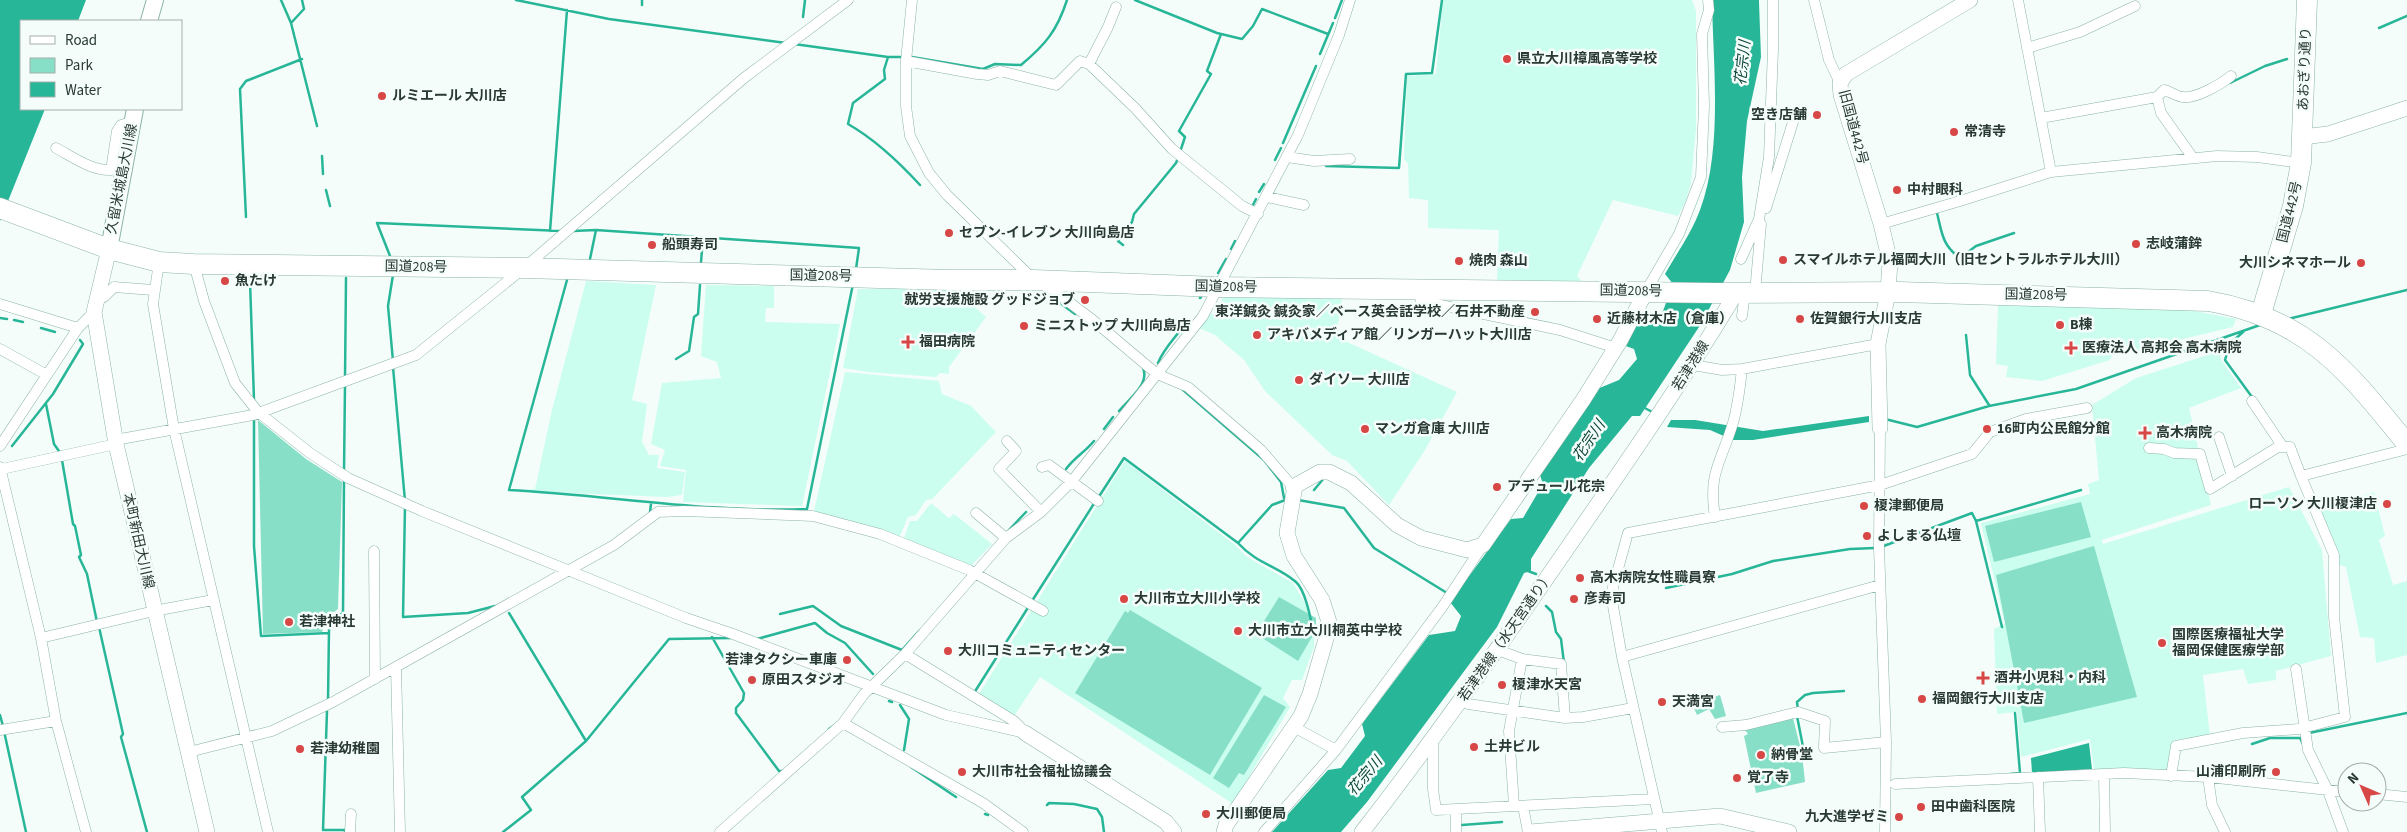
<svg xmlns="http://www.w3.org/2000/svg" width="2407" height="832" font-family="'Source Sans 3','Noto Sans JP',sans-serif">
  <style>
    .built { fill: #cbfeef }
    .green { fill: #88dfc7 }
    .water { fill: #28b698 }
    .lines { fill: none; stroke-linecap: round; stroke-linejoin: round }
    .stream { stroke: #28b698; stroke-width: 2.5 }
    .street-casing { stroke: #8bb4a7; stroke-width: 11 }
    .secondary-casing { stroke: #8bb4a7; stroke-width: 16 }
    .primary-casing { stroke: #8bb4a7; stroke-width: 18 }
    .highway-casing { stroke: #8bb4a7; stroke-width: 21 }
    .street { stroke: #fff; stroke-width: 10 }
    .secondary { stroke: #fff; stroke-width: 15 }
    .primary { stroke: #fff; stroke-width: 16 }
    .highway { stroke: #fff; stroke-width: 20 }
    .poi-dot { fill: #d64746; stroke: #f5fdfa; stroke-width: 2 }
    .labels { text-anchor: middle; dominant-baseline: central; stroke-width: 5; stroke-linejoin: round; paint-order: stroke }
    .poi-label { font-size: 14px; font-weight: bold; fill: #293934; stroke: #f5fdfa; text-anchor: start }
    .street-label { font-size: 14px; fill: #293934; stroke: #f5fdfa }
    .water-label { font-size: 15px; font-style: italic; fill: #0d463a; stroke: #f5fdfa }
  </style>
  <rect width="100%" height="100%" fill="#f5fdfa"/>
  <!-- built -->
  <path class="built" d="M1443 0H1692L1696 11V129L1691 183 1686 200 1678 216 1613 200 1577 276 1583 283 1497 280 1499 230 1428 228V200L1409 198 1408 164 1404 159 1407 76 1436 74Z
    M586 281 656 285 632 400 647 404 642 442 649 455H659L657 468 685 472 682 495 667 497 517 491 535 489 552 410Z
    M706 285 774 286V308H766L765 322 840 324 802 506 683 502 686 470 660 466 665 450 651 444 662 383 721 378 717 362 701 356Z
    M858 289H954L986 317 949 367V374L940 373 936 377 868 372 843 368Z
    M1224 296 1342 299 1336 337 1457 392 1425 450 1389 505 1347 461 1332 455 1265 391 1244 360 1215 335 1199 328 1209 314H1214Z
    M1998 305 2184 309 2236 319 2233 327 2112 356 2110 360 2042 381 2006 377 2008 366 1996 364Z
    M2220 351 2221 360 2241 388 2189 408 2211 505 2102 540 2103 544 2289 487 2322 550 2331 656 2276 671V680L2248 684 2243 669 2203 675 2210 736 2174 740 2168 773 2094 770 2090 739 2021 757 2017 712 1997 714 1994 629 2005 624 1981 523 2090 494 2088 484 2099 480 2092 405 2136 378Z
    M845 372 939 381 942 394 971 406 996 432 932 499 926 500 916 515 908 517 899 538 814 511Z
    M1125 461 1235 545 1247 557 1293 583 1309 610 1314 634V647L1302 680H1292L1283 698 1290 707 1233 804 1040 677 1014 716 979 694Z
    M2374 492 2385 536 2379 540 2393 585 2407 581V655L2376 663 2374 638 2360 637 2346 567 2337 564 2319 511Z
    M931 503 949 518 954 514 992 544 970 567 904 538 910 521H917Z"/>
  <!-- green -->
  <path class="green" d="M258 420 306 459 342 482 338 609 328 616 322 632 263 634Z
    M2081 502 2091 537 1994 562 1985 526Z
    M2094 546 2137 697 2024 723 1996 575Z
    M1279 597 1316 618V630L1298 661 1256 634Z
    M1130 610 1262 688 1210 775 1075 693 1125 611 1128 613Z
    M1264 695 1286 707 1244 775 1239 773 1229 788 1213 778Z
    M1720 695 1726 716 1715 719 1709 709 1697 715 1692 704Z
    M1793 718 1802 754 1805 782 1756 793 1744 736 1748 734 1745 730Z"/>
  <!-- water -->
  <path class="water" d="M0 0H86L78 21H21V109H45L0 221Z
    M1712 0H1759V2L1761 57 1747 121 1742 177 1744 222 1730 270 1701 324 1640 416H1632L1589 468 1531 559V571L1524 573 1497 627 1367 802 1341 832H1272L1328 770 1341 768 1365 736 1362 724 1429 635 1455 631 1461 616 1450 602 1511 519 1523 518 1543 484 1540 475 1597 389 1619 380 1637 359 1634 349 1623 345 1640 317 1654 318 1663 311 1673 284 1665 274C1677 253 1692 232 1700 210 1723 149 1713 65 1712 0Z
    M1869 416V422L1753 440H1733L1710 430 1667 427 1671 420H1695L1763 431Z
    M2089 743 2092 769 2032 773 2031 758Z"/>
  <g class="lines">
    <!-- stream -->
    <path class="stream" d="M281 0 291 23
      M302 0 304 9 291 23 317 126
      M516 0 609 19 786 43
      M1135 0 1217 33 1242 39 1253 26 1262 9 1328 34
      M642 5V0
      M803 17 805 0
      M1335 18 1342 0
      M2379 28 2407 16
      M794 44 888 57 884 70 885 79 853 103 848 124C876 140 898 161 920 185
      M1320 54 1333 23
      M888 57H904
      M912 57 983 69 995 64 1021 65C1045 45 1057 31 1067 0
      M2230 83 2265 66 2287 59
      M1283 143 1316 66
      M1180 152 1185 137 1179 131 1211 74 1207 71 1221 34
      M322 156 323 174
      M1275 160 1281 148
      M1326 166 1399 168 1406 74 1432 73 1442 0
      M326 190 330 206
      M1259 192 1264 184
      M1251 209 1256 199
      M1937 213C1942 233 1942 245 1960 258L1976 246 2014 233
      M246 217 240 89 246 81 302 59
      M550 231C555 157 562 84 567 10
      M573 231 596 230
      M1123 245 1118 241 1132 222 1134 214 1176 163 1178 158
      M1231 249 1235 241
      M390 256 377 223 562 231
      M1960 258 1963 263
      M590 259 596 230 859 248 856 269
      M701 262 703 238
      M1218 273 1226 259
      M567 280 509 490C608 495 708 513 807 509L853 284
      M250 281 254 400
      M1045 292 1075 314
      M1200 298 1201 297
      M0 318 7 319
      M2288 319 2407 290
      M14 320 23 322
      M41 328 55 332
      M1966 335 1970 375 1989 405
      M2231 343 2244 331
      M2228 350 2225 360 2252 397
      M676 359 689 351 694 317 698 314 700 285
      M393 361 388 306 393 275
      M1158 363C1164 348 1176 337 1185 324
      M393 367 405 501
      M345 379 346 278
      M1182 389 1264 460 1281 482 1284 498
      M46 404 54 444 61 454
      M1643 407 1654 413
      M1119 411C1129 399 1150 384 1143 368
      M254 418V546L261 636 329 633
      M1885 419 1917 427 1989 406 2076 389 2260 325
      M1104 429 1113 417
      M12 446 53 394 83 344 80 340
      M62 460 73 524 75 526 81 555 79 557 87 574 97 622
      M1066 469C1075 457 1085 452 1094 441
      M344 472 345 385
      M1314 490 1324 478
      M1098 498 1124 458 1238 543C1257 564 1278 566 1296 582 1306 591 1311 621 1314 634
      M1298 500 1344 508 1374 548 1447 593
      M405 506 403 617 468 613 495 606
      M650 512 651 504
      M1008 531 1026 512
      M1238 543 1272 505 1288 499
      M1881 547 1972 513 1976 521
      M1528 571 1536 574
      M1666 588 1732 574 1773 561 1850 549 1875 548
      M1032 601 1095 502
      M1546 606 1552 612 1556 632 1561 639 1564 663
      M509 613 586 741
      M780 614 813 606 841 626 902 650 920 630
      M99 627 123 734 121 737 147 832
      M2002 627 1976 521 2081 490
      M712 637 744 693 743 700 736 708V713L779 771H783
      M757 639 815 623 827 633 845 643 873 674
      M974 693 1029 606
      M328 700 329 630 334 619 343 613 344 480
      M889 701 892 702
      M900 705 909 719 904 750
      M1798 710 1797 702 1805 695 1813 693 1844 691
      M327 711 323 830H345V832
      M0 715 3 726
      M1797 716 1805 757
      M829 729 839 722
      M4 731 26 832
      M2309 733 2407 713
      M2252 744 2270 738H2300L2303 744
      M911 767 956 797
      M2010 774 2020 773 2015 713
      M1047 805 1049 803 1074 804 1097 809 1102 817 1104 832
      M985 814 988 815
      M1462 825 1502 822
      M503 832 531 810 522 797 586 741 669 639 731 638"/>
    <!-- street casing -->
    <g class="street-casing">
      <path id="street" d="M912 0 906 61V106L910 136 929 173 947 195 1034 280 1053 290 1094 321 1157 374 1188 387 1261 450 1293 487
        M1814 0 1829 60 1840 83
        M2018 0 2051 172
        M2027 48 2080 32 2135 6
        M906 61 977 74 988 75 1000 71 1056 85 1080 61 1089 64 1135 108 1172 149 1242 206 1258 214
        M1089 64 1108 27 1116 7
        M2157 97 2164 90C2170 91 2177 97 2183 97 2196 99 2221 84 2231 76
        M2041 118 2157 97 2161 113 2193 158
        M56 148C73 157 92 171 111 170L117 131 121 125 132 122
        M1287 157 1314 161 1350 159
        M1267 197 1304 205
        M1766 208 1794 119
        M1881 224 1960 201 2051 172 2217 156 2257 157 2301 163
        M1741 259 1759 219 1769 157 1773 49V0
        M159 262 153 304 174 429 268 832
        M194 264 204 301 235 383 258 412 310 453 348 478 422 511 686 618 733 634 946 715 1025 733
        M1418 289 1421 301 1560 330 1616 348
        M1646 291 1679 234 1701 177 1704 106 1702 34 1709 10 1708 0
        M1755 293 1761 224
        M98 297H104L114 287 153 290
        M0 304 78 328
        M1742 316 1745 293
        M0 349 47 375
        M1693 365 1722 370 1742 369 1878 344
        M2252 401 2283 447
        M1880 428 1879 548 1886 742 1885 832
        M2219 437 2232 476
        M115 440 253 415 416 355 524 268 744 78 848 0
        M1007 441 1016 451 999 469 1041 512
        M0 446 78 328 94 312
        M2149 448 2164 449 2174 453 2200 454 2210 489 2278 447H2290L2301 476 2407 449
        M0 467 41 638 56 721 86 832
        M1042 467 1049 465 1098 501
        M2 469 116 444
        M976 513 1006 538
        M1715 517C1708 472 1721 463 1733 423 1738 405 1740 388 1742 369
        M374 551 375 679
        M41 638 154 611 213 600
        M1498 650 1522 659 1561 664 1565 718
        M905 654 1014 721 1025 732
        M1622 657 1880 585
        M396 667 400 832
        M2296 669 2308 750 2328 791 2343 832
        M1463 699 1468 704 1565 718 1583 717 1633 708
        M843 723 983 803 1023 832
        M1294 727 1336 750
        M1722 727 1746 725 1798 712 1825 721 1824 748 1886 742
        M0 730 56 721
        M1433 739V789L1436 810 1654 799
        M189 752 272 731 333 702 614 545 658 512 684 511 813 516 880 534 969 570 1043 611
        M2104 774 2105 832
        M2171 776 2176 746 2243 733 2299 729 2345 717 2334 617V555L2301 476
        M2038 777 2040 832
        M2208 777 2212 805 2225 832
        M1895 784 2124 773 2208 777 2347 792
        M2377 794 2407 797
        M1514 806 1509 731 1522 659
        M1523 806 1528 832
        M1456 810V832
        M350 832 351 814
        M720 832 843 723 864 694 905 654 1006 538 1041 512 1072 481 1203 316 1298 135 1339 35 1350 0
        M1264 832 1336 750 1443 606 1483 545
        M1662 832 1622 657 1613 606V587L1628 533 1880 485 1972 454 1990 432 2026 419 2087 408"/>
    </g>
    <!-- secondary casing -->
    <g class="secondary-casing">
      <path id="secondary" d="M2302 137 2328 134 2407 108
        M109 249 94 312 116 444 207 832
        M1880 428 1878 344 1888 292 1890 262 1881 224 1841 95 1840 83 1846 74 1970 0
        M1293 487 1320 472H1329L1351 483 1397 525 1421 538 1467 550 1483 545 1583 400 1620 341 1646 291
        M1025 733 1166 822 1174 832
        M1224 832 1226 825 1301 716 1310 694 1330 625 1322 600 1294 556 1287 533 1295 486
        M1362 832C1436 737 1505 639 1573 540 1629 459 1685 378 1736 293
        M1530 832 1720 816 1789 832"/>
    </g>
    <!-- primary casing -->
    <g class="primary-casing">
      <path id="primary" d="M149 21 155 0
        M109 249 135 109"/>
    </g>
    <!-- highway casing -->
    <g class="highway-casing">
      <path id="highway" d="M0 208 109 249 159 262 193 264 524 268 950 280H1034L1218 287 1716 293 1898 292 2208 301C2307 318 2347 370 2407 444
        M2261 314 2293 206 2301 163 2307 0"/>
    </g>
    <!-- street -->
    <use href="#street" class="street"/>
    <!-- secondary -->
    <use href="#secondary" class="secondary"/>
    <!-- primary -->
    <use href="#primary" class="primary"/>
    <!-- highway -->
    <use href="#highway" class="highway"/>
  </g>
  <!-- markers -->
  <g class="poi-dot">
    <circle cx="1507" cy="59" r="5"/>
    <circle cx="382" cy="96" r="5"/>
    <circle cx="1817" cy="115" r="5"/>
    <circle cx="1954" cy="132" r="5"/>
    <circle cx="1897" cy="190" r="5"/>
    <circle cx="949" cy="233" r="5"/>
    <circle cx="2136" cy="244" r="5"/>
    <circle cx="652" cy="245" r="5"/>
    <circle cx="1783" cy="260" r="5"/>
    <circle cx="1459" cy="261" r="5"/>
    <circle cx="2361" cy="263" r="5"/>
    <circle cx="225" cy="281" r="5"/>
    <circle cx="1085" cy="300" r="5"/>
    <circle cx="1535" cy="312" r="5"/>
    <circle cx="1597" cy="319" r="5"/>
    <circle cx="1800" cy="319" r="5"/>
    <circle cx="2060" cy="325" r="5"/>
    <circle cx="1024" cy="326" r="5"/>
    <circle cx="1257" cy="335" r="5"/>
    <path d="M905.5 334.5h5v5h5v5h-5v5h-5v-5h-5v-5h5z"/>
    <path d="M2068.5 340.5h5v5h5v5h-5v5h-5v-5h-5v-5h5z"/>
    <circle cx="1299" cy="380" r="5"/>
    <circle cx="1365" cy="429" r="5"/>
    <circle cx="1987" cy="429" r="5"/>
    <path d="M2142.5 425.5h5v5h5v5h-5v5h-5v-5h-5v-5h5z"/>
    <circle cx="1497" cy="487" r="5"/>
    <circle cx="2387" cy="504" r="5"/>
    <circle cx="1864" cy="506" r="5"/>
    <circle cx="1867" cy="536" r="5"/>
    <circle cx="1580" cy="578" r="5"/>
    <circle cx="1124" cy="599" r="5"/>
    <circle cx="1574" cy="599" r="5"/>
    <circle cx="289" cy="622" r="5"/>
    <circle cx="1238" cy="631" r="5"/>
    <circle cx="2162" cy="643" r="5"/>
    <circle cx="948" cy="651" r="5"/>
    <circle cx="847" cy="660" r="5"/>
    <path d="M1980.5 670.5h5v5h5v5h-5v5h-5v-5h-5v-5h5z"/>
    <circle cx="752" cy="680" r="5"/>
    <circle cx="1502" cy="685" r="5"/>
    <circle cx="1922" cy="699" r="5"/>
    <circle cx="1662" cy="702" r="5"/>
    <circle cx="1474" cy="747" r="5"/>
    <circle cx="300" cy="749" r="5"/>
    <circle cx="1761" cy="755" r="5"/>
    <circle cx="962" cy="772" r="5"/>
    <circle cx="2276" cy="772" r="5"/>
    <circle cx="1737" cy="778" r="5"/>
    <circle cx="1921" cy="807" r="5"/>
    <circle cx="1206" cy="814" r="5"/>
    <circle cx="1899" cy="817" r="5"/>
  </g>
  <g class="labels">
    <!-- poi labels -->
    <g class="poi-label">
      <text x="1517" y="59">県立大川樟風高等学校</text>
      <text x="392" y="96">ルミエール 大川店</text>
      <text x="1807" y="115" text-anchor="end">空き店舗</text>
      <text x="1964" y="132">常清寺</text>
      <text x="1907" y="190">中村眼科</text>
      <text x="959" y="233">セブン-イレブン 大川向島店</text>
      <text x="2146" y="244">志岐蒲鉾</text>
      <text x="662" y="245">船頭寿司</text>
      <text x="1793" y="260">スマイルホテル福岡大川（旧セントラルホテル大川）</text>
      <text x="1469" y="261">焼肉 森山</text>
      <text x="2351" y="263" text-anchor="end">大川シネマホール</text>
      <text x="235" y="281">魚たけ</text>
      <text x="1075" y="300" text-anchor="end">就労支援施設 グッドジョブ</text>
      <text x="1525" y="312" text-anchor="end">東洋鍼灸 鍼灸家／ベース英会話学校／石井不動産</text>
      <text x="1607" y="319">近藤材木店（倉庫）</text>
      <text x="1810" y="319">佐賀銀行大川支店</text>
      <text x="2070" y="325">B棟</text>
      <text x="1034" y="326">ミニストップ 大川向島店</text>
      <text x="1267" y="335">アキバメディア館／リンガーハット大川店</text>
      <text x="919" y="342">福田病院</text>
      <text x="2082" y="348">医療法人 高邦会 高木病院</text>
      <text x="1309" y="380">ダイソー 大川店</text>
      <text x="1375" y="429">マンガ倉庫 大川店</text>
      <text x="1997" y="429">16町内公民館分館</text>
      <text x="2156" y="433">高木病院</text>
      <text x="1507" y="487">アデュール花宗</text>
      <text x="2377" y="504" text-anchor="end">ローソン 大川榎津店</text>
      <text x="1874" y="506">榎津郵便局</text>
      <text x="1877" y="536">よしまる仏壇</text>
      <text x="1590" y="578">高木病院女性職員寮</text>
      <text x="1134" y="599">大川市立大川小学校</text>
      <text x="1584" y="599">彦寿司</text>
      <text x="299" y="622">若津神社</text>
      <text x="1248" y="631">大川市立大川桐英中学校</text>
      <text x="2172" y="635">国際医療福祉大学<tspan x="2172" dy="16">福岡保健医療学部</tspan></text>
      <text x="958" y="651">大川コミュニティセンター</text>
      <text x="837" y="660" text-anchor="end">若津タクシー車庫</text>
      <text x="1994" y="678">酒井小児科・内科</text>
      <text x="762" y="680">原田スタジオ</text>
      <text x="1512" y="685">榎津水天宮</text>
      <text x="1932" y="699">福岡銀行大川支店</text>
      <text x="1672" y="702">天満宮</text>
      <text x="1484" y="747">土井ビル</text>
      <text x="310" y="749">若津幼稚園</text>
      <text x="1771" y="755">納骨堂</text>
      <text x="972" y="772">大川市社会福祉協議会</text>
      <text x="2266" y="772" text-anchor="end">山浦印刷所</text>
      <text x="1747" y="778">覚了寺</text>
      <text x="1931" y="807">田中歯科医院</text>
      <text x="1216" y="814">大川郵便局</text>
      <text x="1889" y="817" text-anchor="end">九大進学ゼミ</text>
    </g>
    <!-- street labels -->
    <g class="street-label">
      <text transform="translate(2305 69) rotate(-88)">あおぎり通り</text>
      <text transform="translate(1853 127) rotate(75)">旧国道442号</text>
      <text transform="translate(122 179) rotate(-79)">久留米城島大川線</text>
      <text transform="translate(2290 212) rotate(-76)">国道442号</text>
      <text transform="translate(416 267) rotate(1)">国道208号</text>
      <text transform="translate(821 276) rotate(1)">国道208号</text>
      <text transform="translate(1226 287) rotate(1)">国道208号</text>
      <text transform="translate(1631 291) rotate(1)">国道208号</text>
      <text transform="translate(2036 295) rotate(1)">国道208号</text>
      <text transform="translate(1691 366) rotate(-58)">若津港線</text>
      <text transform="translate(138 541) rotate(77)">本町新田大川線</text>
      <text transform="translate(1506 637) rotate(-55)">若津港線（水天宮通り）</text>
    </g>
    <!-- water labels -->
    <g class="water-label">
      <text transform="translate(1743 63) rotate(-84)">花宗川</text>
      <text transform="translate(1589 441) rotate(-56)">花宗川</text>
      <text transform="translate(1365 776) rotate(-50)">花宗川</text>
    </g>
  </g>
  <!-- legend -->
  <rect x="20" y="20" width="162" height="90" fill="#f5fdfa" stroke="#a3afab"/>
  <rect x="30" y="36" width="25" height="8" fill="#ffffff" stroke="#a3afab"/>
  <text x="65" y="45" font-size="15" fill="#293934">Road</text>
  <rect x="30" y="58" width="25" height="15" fill="#88dfc7" stroke="#a3afab"/>
  <text x="65" y="70" font-size="15" fill="#293934">Park</text>
  <rect x="30" y="82" width="25" height="15" fill="#28b698" stroke="#a3afab"/>
  <text x="65" y="95" font-size="15" fill="#293934">Water</text>
  <!-- north arrow -->
  <g transform="translate(2362 787) rotate(315)"><circle r="24" fill="#f5fdfa" stroke="#a3afab"/>
  <path d="M0-4L9 19L0 12L-9 19Z" fill="#d64746"/>
  <text y="-8" font-size="14" font-weight="bold" text-anchor="middle" fill="#293934">N</text>
  </g>
</svg>
